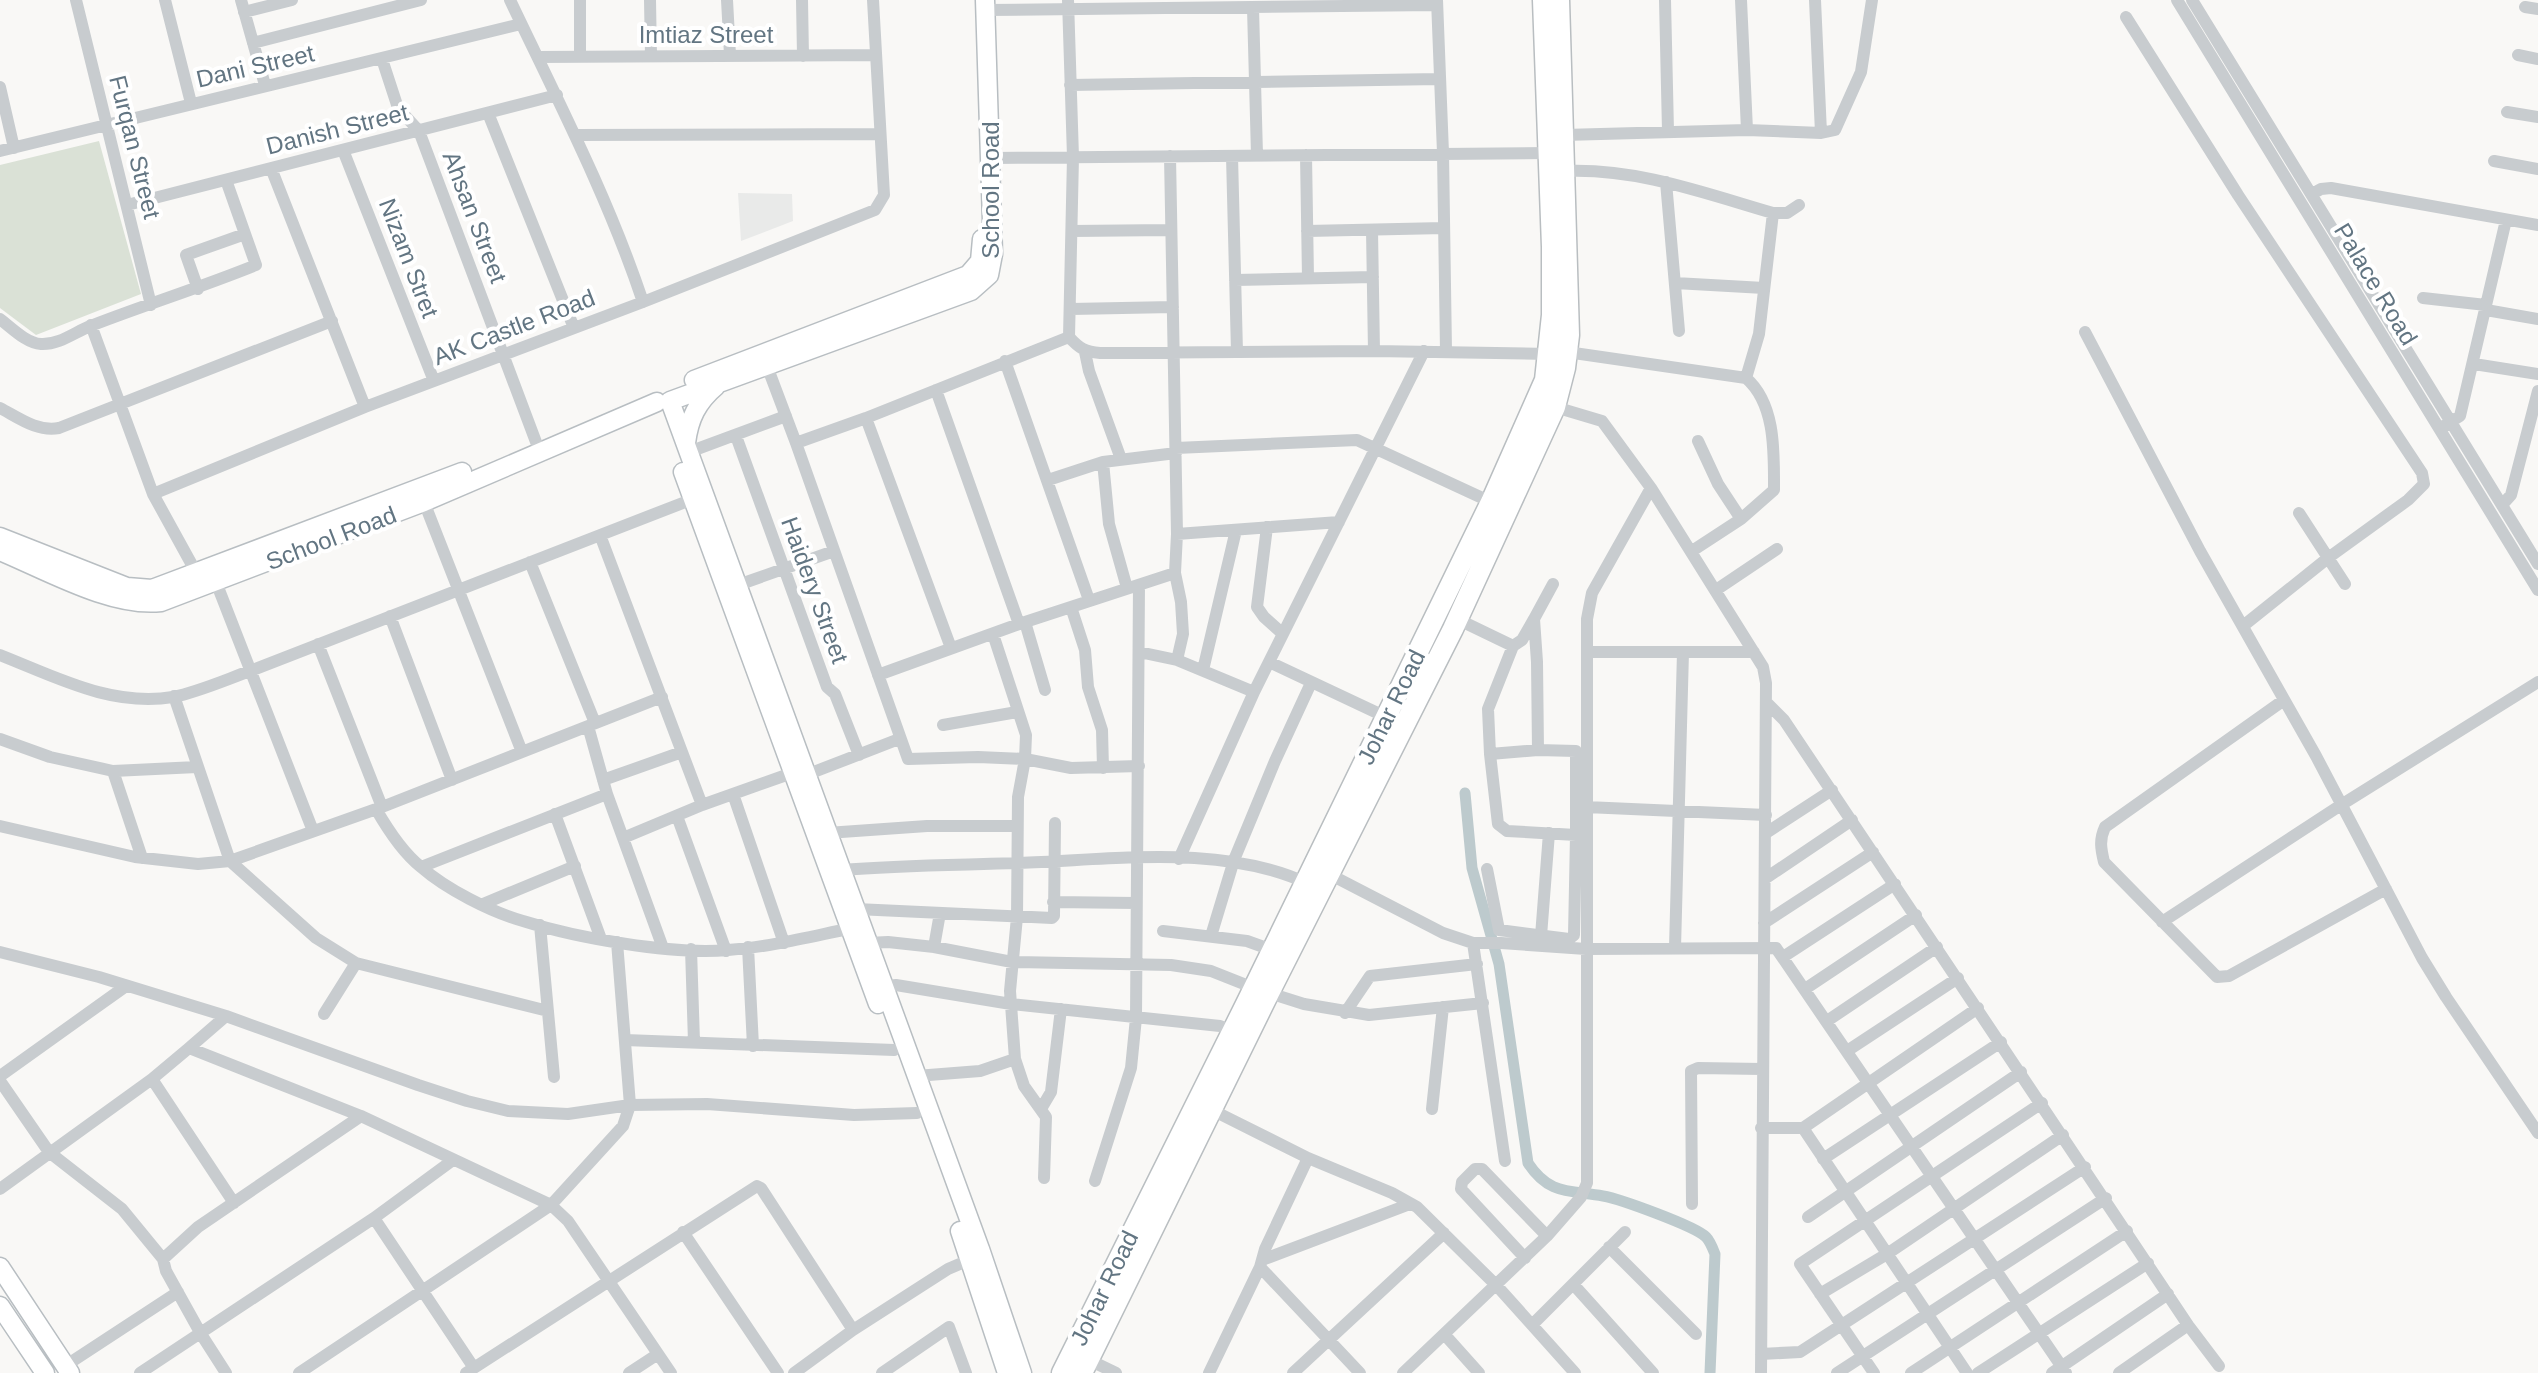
<svg xmlns="http://www.w3.org/2000/svg" width="2538" height="1373" font-family="Arial,sans-serif">
  <style>
    .built { fill: #e9eae9 }
    .green { fill: #dae1d6 }
    .lines { fill: none; stroke-linecap: round; stroke-linejoin: round }
    .canal { stroke: #bdcacd; stroke-width: 11 }
    .secondary-casing { stroke: #b8bec2; stroke-width: 21 }
    .primary-casing { stroke: #b9bec1; stroke-width: 23 }
    .street { stroke: #c8cccf; stroke-width: 12 }
    .secondary { stroke: #fff; stroke-width: 18 }
    .primary { stroke: #fff; stroke-width: 20 }
    .labels { text-anchor: middle; dominant-baseline: central; stroke-width: 8; stroke-linejoin: round; paint-order: stroke }
    .street-label { font-size: 24px; fill: #627582; stroke: #fff }
  </style>
  <rect width="100%" height="100%" fill="#f9f8f6"/>
  <!-- built -->
  <path class="built" d="M738 193 792 194 793 221 741 241Z"/>
  <!-- green -->
  <path class="green" d="M99 141 141 294 36 335 0 308V165Z"/>
  <g class="lines">
    <!-- canal -->
    <path class="canal" d="M1465 793 1472 868 1499 964 1528 1163C1549 1195 1569 1190 1603 1196 1620 1199 1695 1226 1706 1237 1710 1241 1713 1249 1715 1254L1710 1373"/>
    <!-- secondary casing -->
    <g class="secondary-casing">
      <path id="secondary" d="M985 0 993 254 989 275 971 291 670 401 980 1249 1022 1373
        M694 380 968 275 980 261 982 239
        M686 443C689 419 697 402 716 386
        M683 472 878 1004
        M0 537 127 587 152 589 462 472
        M0 551C46 570 112 608 161 602L424 502 657 402
        M960 1231 1007 1373
        M0 1267 70 1373
        M0 1306 45 1373"/>
    </g>
    <!-- primary casing -->
    <g class="primary-casing">
      <path id="primary" d="M1062 1373 1246 1004 1491 502 1545 380 1552 315V247L1543 0
        M1082 1373 1269 993 1453 629 1555 407 1565 368 1569 335 1559 0"/>
    </g>
    <!-- street -->
    <path class="street" d="M76 0 151 305
      M165 0 191 103
      M241 0 265 85
      M510 0C557 99 608 197 643 302
      M580 0V56
      M650 0 651 56
      M727 0 730 55
      M802 0 803 56
      M1068 0 1073 157 1069 337C1079 348 1085 352 1100 353L1374 351 1550 354
      M1437 0 1443 153 1446 351
      M1665 0 1668 131
      M1741 0 1747 130
      M1815 0 1821 133
      M2177 0 2538 590
      M2192 0 2538 564
      M2525 7 2538 9
      M1253 8 1257 155
      M986 10 1437 5
      M244 12 292 0
      M2126 17 2238 195 2422 473 2424 484 2408 500 2328 558 2243 626
      M253 43 421 0
      M2518 55 2538 59
      M538 57 874 55
      M382 59 398 108 419 131 536 442
      M1070 85 1439 79
      M0 87 14 148
      M2507 112 2538 117
      M488 113 574 328
      M575 135 879 134
      M1564 135 1747 130 1821 133 1835 130 1861 72 1872 0
      M343 150 434 381
      M0 151 521 24
      M1306 155 1308 278
      M1170 156 1177 534 1175 573 1181 602 1183 634 1177 660
      M1232 156 1237 352
      M992 158 1548 153
      M2494 161 2538 169
      M271 168 365 407
      M1565 171C1637 168 1704 193 1773 213H1787L1799 205
      M1666 182 1679 331
      M2312 194 2321 189 2331 188 2538 225
      M127 205 557 95
      M1372 230 1374 351
      M1072 231 1170 230
      M1307 231 1444 228
      M1235 280 1373 277
      M1675 283 1764 288
      M198 289 186 255 245 234
      M2423 298 2486 305
      M1071 309 1173 307
      M2486 310 2538 319
      M0 319C12 328 26 343 41 344 60 345 76 331 93 325 147 304 202 287 256 265L226 180
      M91 325 153 494 197 574
      M2085 332 2200 551 2316 756 2422 958 2446 997 2538 1133
      M1085 352 1089 371 1121 459
      M1567 352 1746 378C1776 404 1774 453 1774 490L1741 519 1692 551
      M1005 361 1089 600
      M2474 364 2538 374
      M767 366 796 443 908 759 978 757 1025 759 1071 768 1139 766
      M1746 378 1759 334 1773 213
      M936 390 1019 624
      M1555 407 1602 421 1651 488 1763 667 1766 683 1761 1373
      M0 408C19 418 37 432 59 428L332 321
      M866 418 951 648
      M2444 426 2460 416 2506 220
      M736 436 827 687 835 694 859 755
      M1698 441 1718 484 1741 519
      M796 443 866 418 1069 337
      M1176 448 1357 440 1491 502
      M689 452 786 416
      M1103 462 1109 524 1127 588
      M1048 480 1103 462 1176 453
      M153 494 365 407 643 302 875 210 884 195 873 0
      M424 502 522 752
      M2502 505 2511 495 2538 391
      M2299 513 2345 584
      M1267 527 1257 607 1264 617 1283 634
      M1177 534 1339 522
      M600 535 702 805
      M530 562 595 723
      M216 582 313 831
      M738 585 834 551
      M1716 590 1777 549
      M1071 607 1085 650 1088 687 1102 730 1103 768
      M390 616 452 780
      M1457 619 1513 646
      M1025 622 1045 690
      M993 634 1026 735 1025 759 1018 797 1017 917 1010 991 1015 1059 1024 1086 1046 1117 1044 1178
      M318 644 382 807
      M1139 652 1177 660 1254 692
      M1587 652H1754
      M0 655C56 677 111 707 173 697 198 692 225 680 250 671L693 499
      M1269 662 1386 717
      M1203 670 1236 530
      M878 675 1019 624 1175 573
      M174 696 230 861 316 938 356 963 548 1011
      M2284 700 2105 827C2099 840 2101 849 2104 862L2217 977 2229 976 2386 889
      M1768 704 1784 720 2188 1325 2219 1366
      M943 725 1017 712
      M588 726 607 794 663 948
      M0 739 50 757 113 771 197 767
      M1538 750 1537 662 1534 619 1553 584
      M1490 754 1538 750 1576 751V835L1507 831 1498 824 1490 754 1488 709 1513 646 1522 640 1534 619
      M113 771 142 858
      M806 775 899 739
      M603 780 682 752
      M733 794 784 943
      M1586 807 1766 815
      M376 809C388 830 402 852 421 867 446 889 491 912 523 921 577 938 672 955 728 950 769 947 809 937 848 929
      M555 814 601 939
      M677 816 726 951
      M0 826 135 857 198 864 230 861 382 807 662 697
      M827 833 927 826H1017
      M1766 833 1832 790
      M623 838 702 805 792 773
      M1179 859 1254 692 1424 351
      M421 867 607 794
      M1487 869 1499 930 1569 939 1574 935 1576 835
      M841 870C900 865 959 865 1019 863 1113 860 1222 843 1309 884
      M1329 874 1443 933 1473 943H1501L1586 949 1776 948 2066 1373
      M1766 878 1852 820
      M1053 902 1136 903
      M483 904 575 866
      M856 909 1052 918 1054 916 1055 823
      M2162 922 2341 805 2538 682
      M1764 923 1873 852
      M540 925 554 1077
      M1163 931 1247 941 1272 950
      M1211 936 1234 860 1275 761 1311 683
      M1541 936 1549 833
      M868 943 888 942 934 947 1012 962 1171 965 1211 971 1254 988
      M1473 943 1505 1161
      M748 947 753 1046
      M934 947 940 913
      M1675 948 1683 652
      M691 949 694 1042
      M0 952 99 977 226 1016
      M1783 957 1895 884
      M879 987 896 985 1011 1004 1220 1026 1232 1031
      M1805 989 1916 915
      M1269 993 1304 1004 1369 1015 1483 1003
      M1345 1013 1370 976 1477 964
      M324 1014 356 963
      M1827 1021 1937 947
      M625 1040 894 1050
      M189 1048 226 1016 418 1085 467 1101 508 1111 568 1114 630 1105 707 1104 854 1115 917 1113
      M1847 1051 1958 978
      M0 1076 126 986
      M916 1076 980 1071 1015 1059
      M152 1079 234 1203
      M0 1081 49 1152 122 1209 163 1259
      M1041 1109 1051 1092 1061 1009
      M1432 1109 1443 1007
      M1212 1110 1308 1158 1392 1193 1417 1207 1497 1286 1575 1373
      M1761 1128H1803L1978 1008
      M1803 1128 1967 1373
      M1823 1159 2001 1042
      M1095 1181 1131 1068 1136 1018 1139 585
      M0 1189 152 1079 189 1048 361 1116 551 1205 568 1221 671 1373
      M1692 1204 1691 1071 1698 1068 1762 1069
      M1808 1217 2021 1072
      M374 1218 474 1368
      M683 1232 778 1373
      M1609 1247 1696 1334
      M1525 1258 1461 1189 1462 1182 1475 1169H1482L1547 1236
      M1262 1260 1410 1204
      M1260 1267 1360 1373
      M1573 1284 1653 1373
      M1820 1294 1887 1254 2063 1135
      M1532 1325 1625 1232
      M1445 1335 1479 1373
      M1761 1354 1800 1352 2085 1167
      M1089 1360 1116 1373
      M65 1366 178 1292
      M140 1373 374 1218 453 1160
      M226 1373 201 1334 166 1271 163 1259 198 1227 361 1116
      M299 1373 551 1205 623 1126 630 1105 617 942
      M466 1373 757 1186 761 1188 853 1330
      M629 1373 658 1354
      M794 1373 853 1330 948 1269 976 1257
      M882 1373 949 1327 966 1373
      M1209 1373 1260 1267 1265 1249 1308 1158
      M1293 1373 1444 1233
      M1403 1373 1547 1236 1581 1197 1587 1183V619L1592 593 1651 488
      M1837 1373 2106 1198
      M1874 1373 1800 1264 2042 1103
      M1911 1373 2127 1231
      M1978 1373 2148 1263
      M2052 1373 2168 1294
      M2119 1373 2188 1325"/>
    <!-- secondary -->
    <use href="#secondary" class="secondary"/>
    <!-- primary -->
    <use href="#primary" class="primary"/>
  </g>
  <g class="labels">
    <!-- street labels -->
    <g class="street-label">
      <text x="706" y="34">Imtiaz Street</text>
      <text transform="translate(255 66) rotate(-13)">Dani Street</text>
      <text transform="translate(337 129) rotate(-14)">Danish Street</text>
      <text transform="translate(135 147) rotate(76)">Furqan Street</text>
      <text transform="translate(990 190) rotate(-90)">School Road</text>
      <text transform="translate(475 217) rotate(69)">Ahsan Street</text>
      <text transform="translate(409 258) rotate(69)">Nizam Stret</text>
      <text transform="translate(2376 284) rotate(59)">Palace Road</text>
      <text transform="translate(514 327) rotate(-21)">AK Castle Road</text>
      <text transform="translate(331 538) rotate(-21)">School Road</text>
      <text transform="translate(815 590) rotate(70)">Haidery Street</text>
      <text transform="translate(1391 707) rotate(-64)">Johar Road</text>
      <text transform="translate(1104 1288) rotate(-64)">Johar Road</text>
    </g>
  </g>
</svg>
